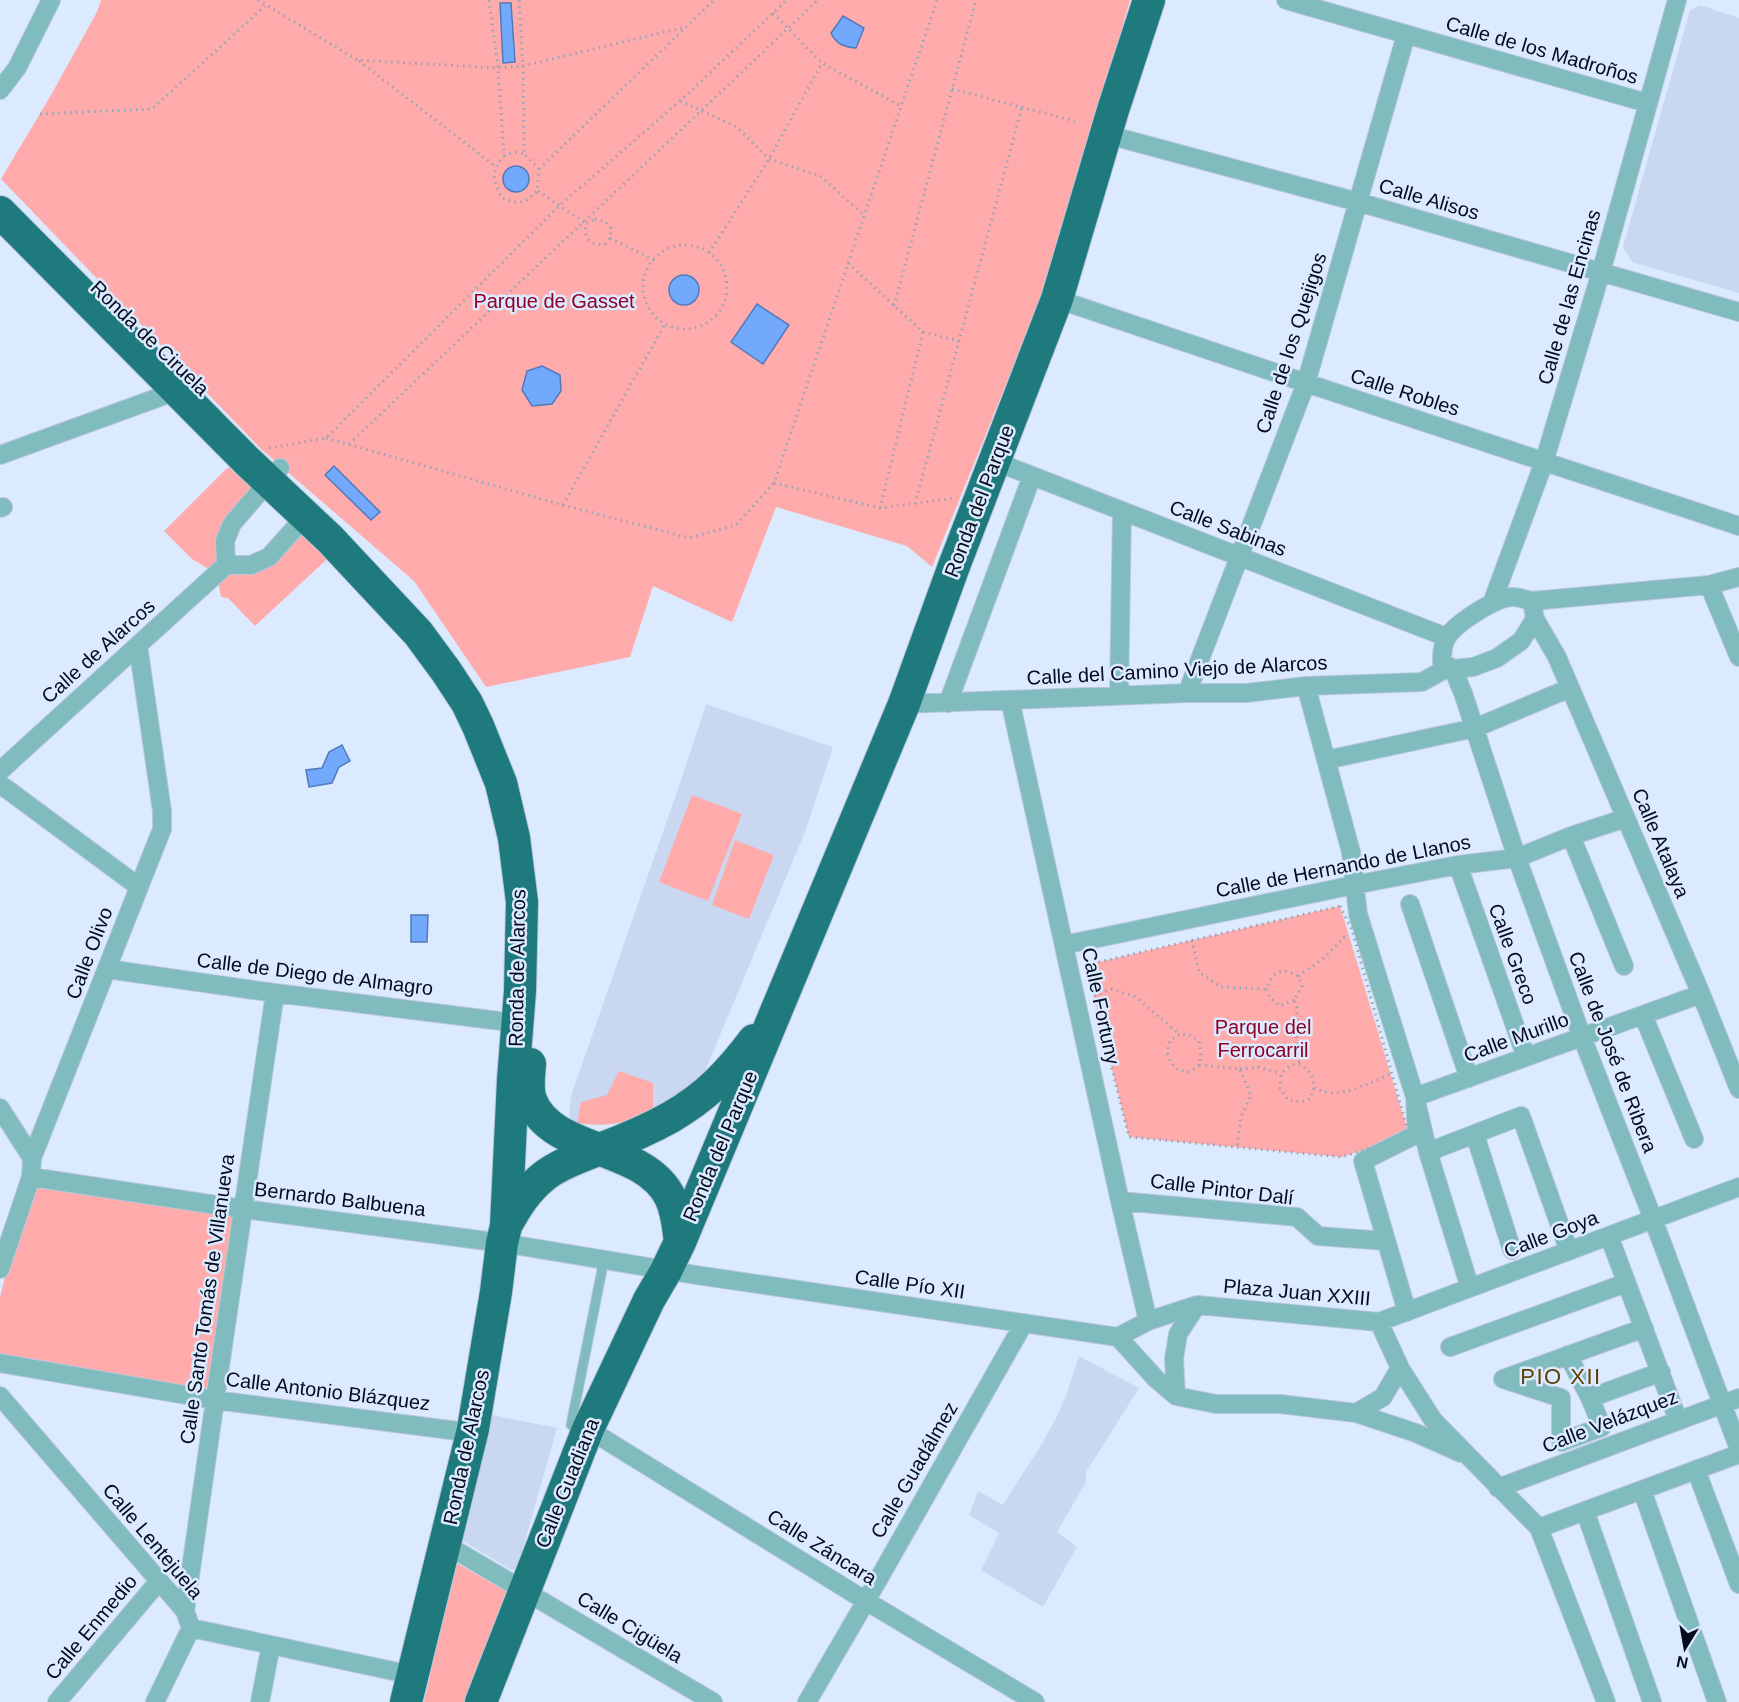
<svg xmlns="http://www.w3.org/2000/svg" width="1739" height="1702" font-family="Arial,sans-serif">
  <style>
    .built { fill: #c9d8f0 }
    .green { fill: #ffabab }
    .water { fill: #73a9fd; stroke: #517aba; stroke-width: 1.5 }
    .lines { fill: none; stroke-linecap: round; stroke-linejoin: round }
    .lane-casing { stroke: #b9c6db; stroke-width: 11 }
    .street-casing { stroke: #b9c6db; stroke-width: 20 }
    .highway-casing { stroke: #b9c6db; stroke-width: 34 }
    .path { stroke: #97a3b6; stroke-width: 3; stroke-dasharray: 1.5 4.5; stroke-linecap: butt }
    .lane { stroke: #80bbbd; stroke-width: 9 }
    .street { stroke: #80bbbd; stroke-width: 18 }
    .highway { stroke: #1f7a7e; stroke-width: 32 }
    .labels { text-anchor: middle; dominant-baseline: central; stroke-width: 5; stroke-linejoin: round; paint-order: stroke }
    .street-label { font-size: 20px; fill: #030b1c; stroke: #dceaff }
    .park-label { font-size: 20px; fill: #900225; stroke: #dceaff }
    .quarter-label { font-size: 22px; letter-spacing: 1.5px; fill: #5e4105; stroke: #dceaff }
  </style>
  <rect width="100%" height="100%" fill="#dceaff"/>
  <!-- built -->
  <path class="built" d="M1700 5 1739 18V293L1632 262 1623 247 1690 10Z
    M706 704 833 747 805 832 703 1076 690 1089 648 1114 623 1122 601 1125 577 1123 570 1120 569 1116 571 1096 679 786Z
    M1079 1356 1139 1388 1086 1472V1482L1057 1532 1077 1547 1043 1607 981 1570 999 1533 969 1515 978 1491 1003 1505 1041 1445 1057 1416 1066 1396Z
    M481 1413 557 1428 517 1569 511 1570 460 1539Z"/>
  <!-- green -->
  <path class="green" d="M101 0H1130L1053 268 932 567 907 546 776 507 732 622 653 586 630 657 486 687 414 581 261 449 1 179 51 95 97 12Z
    M237 462 268 481 225 541 217 573 251 565 306 515 339 548 255 626 228 598 221 597 217 574 192 559 164 531 225 470Z
    M692 795 742 814 708 901 659 882Z
    M735 840 774 855 749 919 712 905Z
    M1340 906 1409 1135 1342 1157 1129 1137 1086 965Z
    M619 1071 653 1083V1111C631 1124 602 1127 577 1123L581 1102 607 1095Z
    M31 1177 243 1209 215 1400 0 1354V1297Z
    M455 1562 512 1595 469 1702H424Z"/>
  <!-- water -->
  <path class="water" d="M500 3H511L515 62 503 63Z
    M843 16 864 28 856 48C844 47 836 44 831 33Z
    M503 179a13 13 0 1 1 26 0a13 13 0 1 1-26 0Z
    M669 290a15 15 0 1 1 30 0a15 15 0 1 1-30 0Z
    M757 304 789 325 763 364 731 342Z
    M542 366 560 375 561 391 552 404 532 406 522 390 527 371Z
    M334 466 380 512 371 520 325 475Z
    M342 745 350 761 339 767 332 783 309 787 306 770 322 768 329 752Z
    M411 915H428L427 942H411Z"/>
  <g class="lines">
    <!-- lane casing -->
    <g class="lane-casing">
      <path id="lane" d="M585 1428 571 1425 602 1270 601 1260"/>
    </g>
    <!-- street casing -->
    <g class="street-casing">
      <path id="street" d="M1286 0 1647 103
        M0 90 17 68 51 0
        M1105 134 1358 202 1739 312
        M1057 299 1306 383 1739 526
        M0 455 179 390
        M994 461 1446 637
        M0 508 3 507
        M226 565 225 541 232 524 280 468
        M226 565H251L269 557 310 511
        M1709 585 1739 657
        M1532 601 1535 619 1521 641 1497 658 1473 667 1453 669 1442 662C1442 654 1442 647 1446 639 1454 624 1496 597 1513 597 1519 597 1526 600 1532 601L1709 585 1739 577
        M1492 603 1544 462 1601 272 1677 0
        M1535 619 1557 657 1701 994 1739 1089
        M1453 669 1463 693 1517 858 1582 1037 1653 1219 1739 1449
        M1306 686 1351 852 1358 914 1415 1097 1428 1152 1470 1288
        M1187 693 1306 383 1406 35
        M1119 696 1122 511
        M1010 700 1120 1201 1148 1321
        M948 703 1032 476
        M904 704 1187 693H1246L1306 686 1422 682 1449 667
        M1326 760 1475 728 1570 688
        M0 771 226 565
        M0 784 139 887
        M1571 836 1624 966
        M1458 865 1526 1057
        M1410 904 1469 1078
        M1064 945 1354 885 1458 865 1517 858 1571 836 1626 818
        M107 969 275 993 524 1024
        M1643 1015 1694 1139
        M0 1108 32 1158
        M1475 1135 1512 1250
        M1428 1152 1521 1116 1569 1251
        M31 1177 243 1209 502 1243 696 1275 1118 1337
        M1120 1201 1297 1217 1318 1236 1386 1241
        M1609 1236 1678 1420
        M0 1269 31 1177 32 1158 162 829V811L138 645
        M1407 1312 1363 1161 1417 1134 1415 1097 1701 994
        M1379 1322 1400 1368 1433 1420 1539 1528 1606 1702
        M1118 1337 1148 1321 1197 1305 1379 1322 1739 1187
        M1118 1337 1156 1379 1176 1396 1216 1404H1280L1356 1413 1416 1433 1461 1453
        M1450 1347 1626 1283
        M0 1363 215 1400 458 1431 473 1429
        M1503 1379 1561 1398V1442L1602 1427 1590 1398 1568 1355
        M1503 1379 1644 1328
        M0 1396 185 1611 191 1628 412 1675
        M1176 1396 1174 1359 1178 1334 1197 1305
        M1590 1398 1661 1372
        M1356 1413 1383 1397 1400 1368
        M588 1429 866 1601 1035 1702
        M1696 1470 1739 1584
        M1498 1488 1739 1398
        M1642 1490 1717 1702
        M1585 1511 1652 1702
        M1539 1528 1739 1454
        M445 1544 713 1702
        M185 1611 215 1400 275 993
        M57 1702 159 1581
        M155 1702 191 1628
        M260 1702 271 1645
        M807 1702 866 1601 1024 1323"/>
    </g>
    <!-- highway casing -->
    <g class="highway-casing">
      <path id="highway" d="M0 212 247 461 330 539 418 633 446 671 467 703 478 726 501 783 514 838 522 902 520 991 513 1080 506 1226 502 1243 496 1292 473 1429 406 1702
        M530 1064C529 1076 527 1089 531 1100 551 1154 644 1144 670 1197 677 1211 678 1227 680 1242
        M507 1224C517 1206 527 1190 543 1177 559 1164 581 1157 600 1149 624 1140 648 1130 671 1117 707 1096 729 1073 754 1040
        M481 1702 588 1429 649 1300 666 1271 680 1242 904 704 954 566 1057 299 1113 110 1149 0"/>
    </g>
    <!-- path -->
    <path class="path" d="M258 0 357 60 498 68 523 66 686 27
      M489 0 498 68 504 156C490 172 493 180 502 198 519 205 524 204 537 191L539 169 524 154 523 66 519 0
      M773 13 822 63 901 106
      M359 61 495 166
      M952 89 1075 121
      M680 101 737 127 769 159 820 176 864 215
      M40 114 152 109 265 6
      M504 156 514 152 524 154
      M539 169 714 0
      M538 191 585 223
      M595 219 605 221 611 228 610 238 605 244C589 246 584 237 586 224Z
      M610 238 654 260
      M643 287a42 42 0 1 1 84 0a42 42 0 1 1-84 0Z
      M709 253 769 159 822 63
      M848 263 923 332 880 508
      M894 306 976 0
      M923 332 959 341
      M326 438 563 505 689 538 736 525 774 483 937 0
      M349 444 818 0
      M269 448 326 438 560 205 680 101 787 0
      M774 483 880 508 955 498
      M915 504 1022 107
      M563 505 665 324
      M1340 906 1352 930 1409 1135 1342 1157 1129 1137 1086 965Z
      M1192 940 1199 972 1221 987 1265 989
      M1298 976 1324 958 1347 934
      M1094 995 1111 989 1136 997 1179 1034
      M1294 1000 1280 1006 1270 998 1266 989C1273 972 1281 966 1298 976L1302 986 1294 1000 1297 1007 1296 1032 1299 1064
      M1199 1065 1190 1072C1175 1071 1172 1066 1167 1053L1170 1041 1179 1034 1190 1035 1199 1041 1201 1055 1199 1065 1240 1069 1251 1096 1241 1117 1237 1148
      M1240 1069 1258 1067 1281 1074
      M1314 1088 1310 1099 1301 1102 1288 1100 1280 1088 1281 1074 1291 1065 1299 1064C1310 1070 1313 1076 1314 1088 1341 1101 1365 1084 1391 1074"/>
    <!-- lane -->
    <use href="#lane" class="lane"/>
    <!-- street -->
    <use href="#street" class="street"/>
    <!-- highway -->
    <use href="#highway" class="highway"/>
  </g>
  <g class="labels">
    <!-- street labels -->
    <g class="street-label">
      <text transform="translate(1542 50) rotate(16)">Calle de los Madroños</text>
      <text transform="translate(1429 199) rotate(16)">Calle Alisos</text>
      <text transform="translate(1569 297) rotate(-74)">Calle de las Encinas</text>
      <text transform="translate(150 338) rotate(44)">Ronda de Ciruela</text>
      <text transform="translate(1291 343) rotate(-72)">Calle de los Quejigos</text>
      <text transform="translate(1405 392) rotate(18)">Calle Robles</text>
      <text transform="translate(979 501) rotate(-69)">Ronda del Parque</text>
      <text transform="translate(1228 528) rotate(21)">Calle Sabinas</text>
      <text transform="translate(98 651) rotate(-42)">Calle de Alarcos</text>
      <text transform="translate(1177 670) rotate(-3)">Calle del Camino Viejo de Alarcos</text>
      <text transform="translate(1661 843) rotate(67)">Calle Atalaya</text>
      <text transform="translate(1343 866) rotate(-11)">Calle de Hernando de Llanos</text>
      <text transform="translate(89 953) rotate(-69)">Calle Olivo</text>
      <text transform="translate(1513 954) rotate(70)">Calle Greco</text>
      <text transform="translate(517 968) rotate(-89)">Ronda de Alarcos</text>
      <text transform="translate(315 974) rotate(7)">Calle de Diego de Almagro</text>
      <text transform="translate(1101 1006) rotate(78)">Calle Fortuny</text>
      <text transform="translate(1516 1037) rotate(-20)">Calle Murillo</text>
      <text transform="translate(1613 1052) rotate(69)">Calle de José de Ribera</text>
      <text transform="translate(720 1146) rotate(-67)">Ronda del Parque</text>
      <text transform="translate(1222 1189) rotate(7)">Calle Pintor Dalí</text>
      <text transform="translate(340 1199) rotate(7)">Bernardo Balbuena</text>
      <text transform="translate(1551 1234) rotate(-21)">Calle Goya</text>
      <text transform="translate(910 1284) rotate(8)">Calle Pío XII</text>
      <text transform="translate(1297 1292) rotate(5)">Plaza Juan XXIII</text>
      <text transform="translate(207 1299) rotate(-82)">Calle Santo Tomás de Villanueva</text>
      <text transform="translate(328 1391) rotate(7)">Calle Antonio Blázquez</text>
      <text transform="translate(1610 1421) rotate(-21)">Calle Velázquez</text>
      <text transform="translate(466 1447) rotate(-78)">Ronda de Alarcos</text>
      <text transform="translate(914 1470) rotate(-60)">Calle Guadálmez</text>
      <text transform="translate(567 1483) rotate(-68)">Calle Guadiana</text>
      <text transform="translate(153 1541) rotate(50)">Calle Lentejuela</text>
      <text transform="translate(822 1547) rotate(32)">Calle Záncara</text>
      <text transform="translate(91 1627) rotate(-50)">Calle Enmedio</text>
      <text transform="translate(630 1627) rotate(31)">Calle Cigüela</text>
    </g>
    <!-- park labels -->
    <g class="park-label">
      <text x="554" y="301">Parque de Gasset</text>
      <text x="1263" y="1027">Parque del<tspan x="1263" dy="23">Ferrocarril</tspan></text>
    </g>
    <!-- quarter labels -->
    <g class="quarter-label">
      <text x="1561" y="1376">PIO XII</text>
    </g>
  </g>
  <!-- north arrow -->
  <g transform="translate(1685 1648) rotate(191)" stroke="#dceaff" stroke-width="4.5" paint-order="stroke">
  <path d="M0-4.5L10 22L0 15L-10 22Z" fill="#030b1c"/>
  <text y="-9" font-size="16" font-weight="bold" text-anchor="middle" fill="#030b1c">N</text>
  </g>
</svg>
